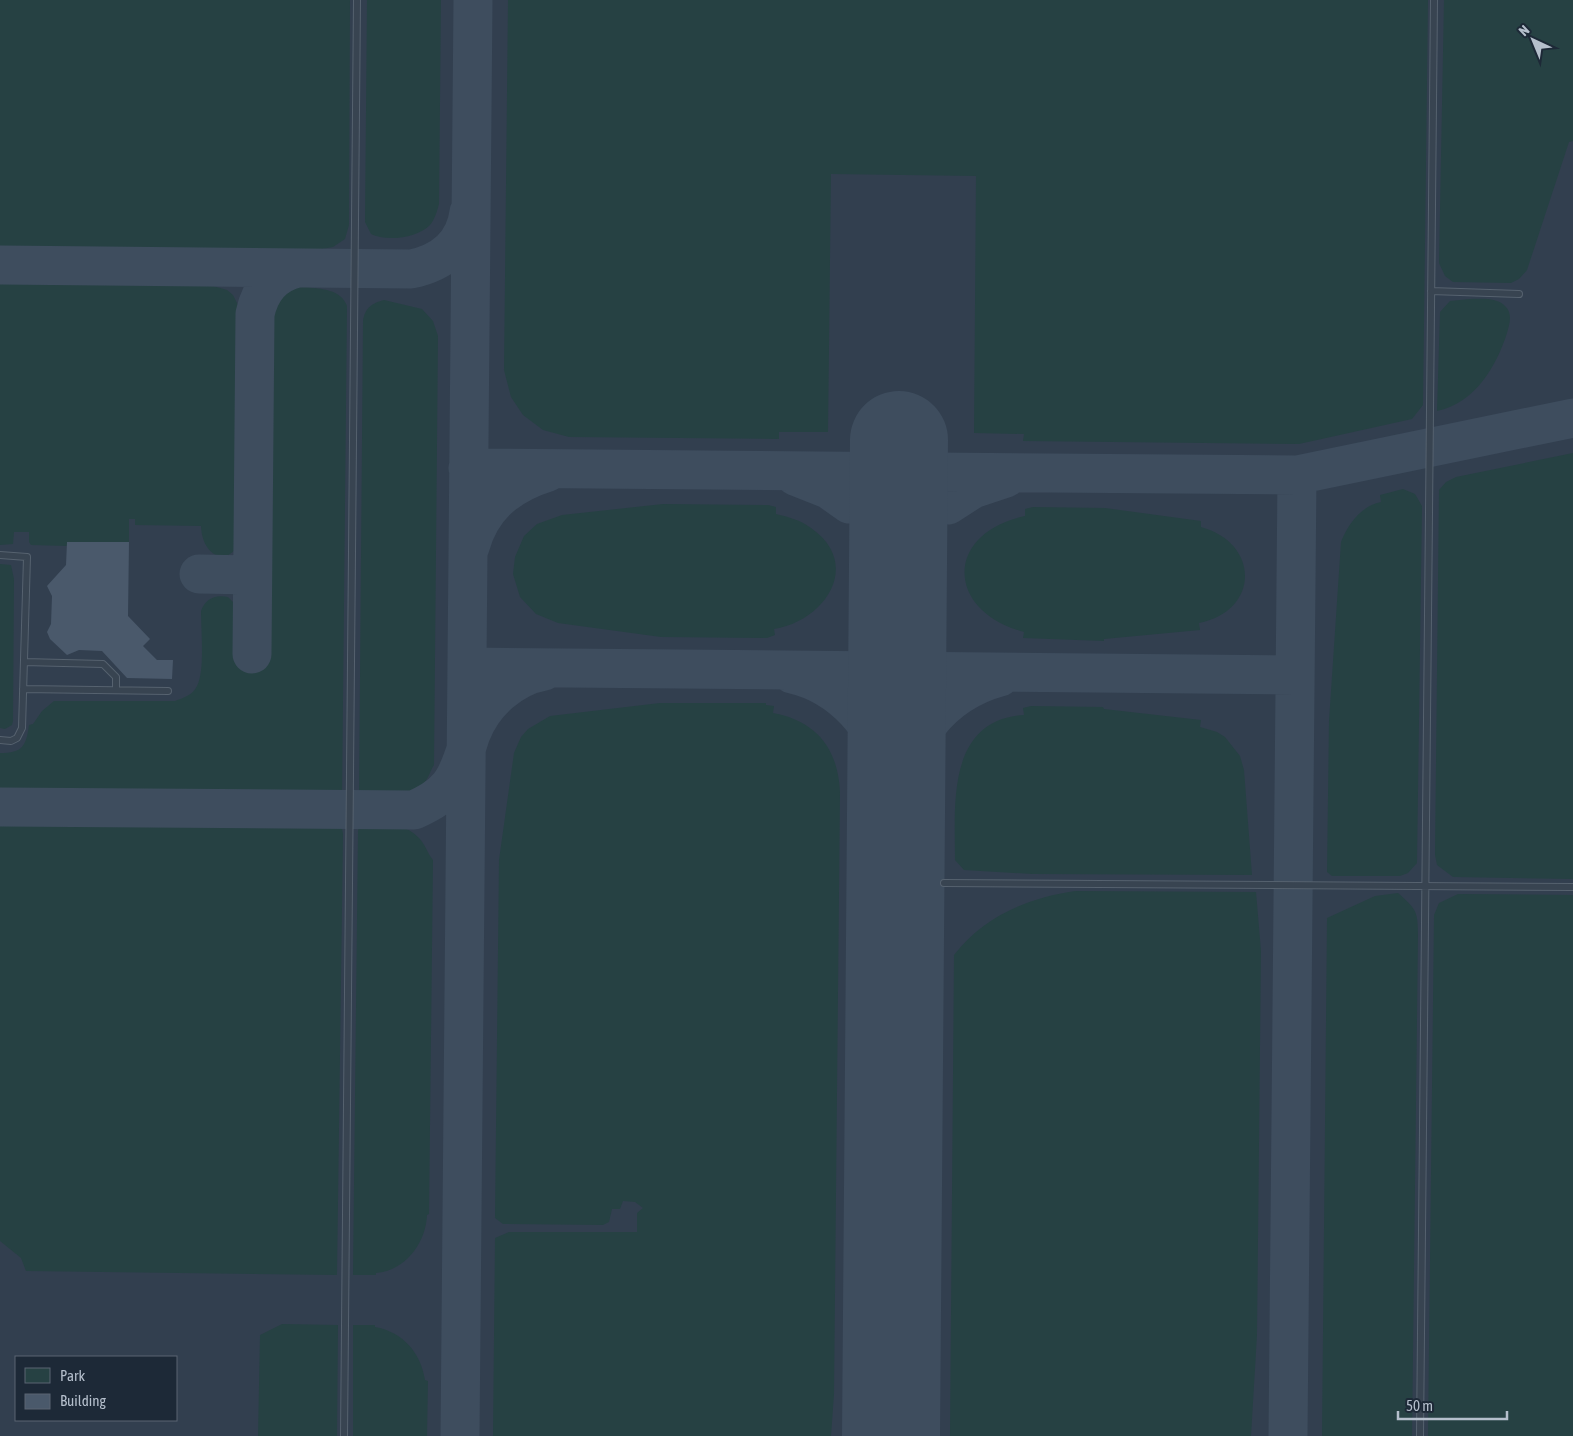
<svg xmlns="http://www.w3.org/2000/svg" width="1573" height="1436" font-family="'Asap Condensed',sans-serif">
  <style>
    .airport { fill: #323f4f; fill-rule: evenodd }
    .green { fill: #264143 }
    .lines { fill: none; stroke-linecap: round; stroke-linejoin: round }
    .taxiway { stroke: #3e4d5e; stroke-width: 39 }
    .runway { stroke: #3e4d5e; stroke-width: 98 }
    .building { fill: #4a596b }
    .service-casing { stroke: #56626f; stroke-width: 8 }
    .service { stroke: #384451; stroke-width: 6 }
  </style>
  <rect width="100%" height="100%" fill="#233242"/>
  <!-- airport -->
  <path class="airport" d="M0 0H1573V1436H0ZM16 1357H176V1420H16Z"/>
  <!-- green -->
  <path class="green" d="M0 0H350L349 225 345 239 333 247 306 252 0 250Z
    M367 0H441L439 204C437 211 435 219 430 225 418 238 386 242 371 234L365 222Z
    M508 0H1428L1423 405 1412 419 1299 444 1023 441 1024 434 974 433 976 176 831 174 828 432H779V439L569 437 543 430 523 415 511 397 504 370Z
    M1444 0H1573V141L1569 142 1527 270 1519 279 1511 283 1453 282 1445 276 1439 263Z
    M0 282 210 285 227 290 233 295 242 313 244 351 242 537C230 570 202 557 201 526L135 525V519H129V542H67V546L31 545 29 542V532H14L13 544 0 545Z
    M306 287C321 289 341 289 347 306L342 800 0 797V753C23 753 26 746 29 725L33 724 42 711 54 701H175C183 698 193 695 197 686 205 671 201 630 201 611 205 599 215 594 228 597L236 605 239 612H242L241 659H264L268 351C279 336 256 285 306 287Z
    M1470 299C1482 299 1497 297 1506 307 1513 315 1509 325 1507 333 1496 367 1475 403 1437 411L1440 312 1450 301Z
    M384 300 422 309 433 321 438 336 434 765C431 769 429 777 425 782 409 803 384 800 361 800L359 797 363 321C365 307 373 303 384 300Z
    M1573 453V879L1453 877 1437 865 1435 855 1439 490 1446 482 1456 477Z
    M1403 489 1415 494 1422 506 1417 863 1408 873 1400 876H1332L1327 872 1329 721 1341 542C1348 524 1361 506 1381 502L1380 495Z
    M663 504 768 505 776 507V514C789 517 800 520 811 528 863 564 825 621 774 629L775 635 767 638 661 637 558 623 536 614 520 597 513 574 515 557 524 536 537 524 562 515Z
    M1033 507 1105 508 1201 521V527C1260 543 1260 611 1199 623L1200 630 1104 639V641L1023 638 1024 632C945 611 944 533 1025 516V509Z
    M0 564 11 565 14 579 13 721 12 725 5 729 0 728Z
    M660 703H766V705L774 706 773 713C816 721 838 748 840 792L834 1394 831 1436H493L495 1238 509 1232H637V1213L643 1208 635 1202 623 1201 620 1209H612L609 1222 603 1225 503 1224 495 1218 499 860 514 753 521 737 528 729 550 716Z
    M1031 706 1103 707 1104 709 1201 720 1200 727 1217 732 1225 737 1240 756 1244 770 1252 875 1032 874 964 870 955 860C955 806 946 720 1024 715L1023 708Z
    M0 820 341 823 343 834 337 1275 26 1271 21 1258 0 1241Z
    M360 824C381 824 403 821 419 838 425 844 428 854 433 860L429 1214 427 1215C426 1243 405 1271 376 1273V1275H353L358 831Z
    M1075 891 1256 892 1261 951 1257 1335 1251 1436H950L954 955C984 916 1028 898 1075 891Z
    M1398 893C1416 909 1418 911 1418 935L1412 1436H1322L1327 918 1375 896Z
    M1458 894 1573 895V1436H1428L1434 915 1439 903Z
    M282 1324 338 1325 337 1436H258L260 1335Z
    M353 1325H375V1327C403 1332 421 1353 425 1380L428 1381 427 1436H353Z"/>
  <g class="lines">
    <!-- taxiway -->
    <path class="taxiway" d="M0 265 411 269C441 263 465 245 469 212
      M468 468 1297 475 1573 418
      M795 476 828 489 849 504
      M948 505 973 489 1006 478
      M470 547C481 506 509 484 548 472
      M199 574 252 575
      M252 654 255 314C260 290 273 274 297 268
      M467 667 1295 675
      M792 674C841 685 880 728 890 776 895 797 893 820 892 841 892 873 892 905 892 936
      M899 803C903 742 941 693 1000 677
      M0 807 414 810C427 804 439 798 449 786 461 771 465 751 471 734 483 703 511 677 544 671
      M460 1436 473 0
      M1288 1436 1297 475"/>
    <!-- runway -->
    <path class="runway" d="M891 1436 899 440"/>
  </g>
  <!-- building -->
  <path class="building" d="M67 542H129L128 616 150 639 143 646 157 660H173L172 679 127 678 102 651 79 650 67 655 50 639 47 632 51 624 52 596 47 586 66 565Z"/>
  <g class="lines">
    <!-- service casing -->
    <g class="service-casing">
      <path id="service" d="M1431 291 1519 294
        M0 555 27 557 22 728 17 738 11 741 0 740
        M24 662 103 664 116 677V690
        M23 689 168 691
        M944 883 1573 887
        M344 1436 357 0
        M1420 1436 1434 0"/>
    </g>
    <!-- service -->
    <use href="#service" class="service"/>
  </g>
  <!-- legend -->
  <rect x="15" y="1356" width="162" height="65" fill="#1d2937" stroke="#5a6573"/>
  <rect x="25" y="1368" width="25" height="15" fill="#264143" stroke="#5a6573"/>
  <text x="60" y="1381" font-size="15" fill="#b5bfcc">Park</text>
  <rect x="25" y="1394" width="25" height="15" fill="#4a596b" stroke="#5a6573"/>
  <text x="60" y="1406" font-size="15" fill="#b5bfcc">Building</text>
  <!-- north arrow -->
  <g transform="translate(1533 40) rotate(316)" stroke="#1d2937" stroke-width="4" paint-order="stroke">
  <path d="M0-4L9 19L0 12L-9 19Z" fill="#b5bfcc"/>
  <text y="-8" font-size="14" font-weight="bold" text-anchor="middle" fill="#b5bfcc">N</text>
  </g>
  <!-- scale -->
  <path d="M1398 1411v8h109v-8" fill="none" stroke="#b5bfcc" stroke-width="2.5"/>
  <text x="1406" y="1411" font-size="15" fill="#b5bfcc" stroke="#1d2937" stroke-width="4" paint-order="stroke">50 m</text>
</svg>
